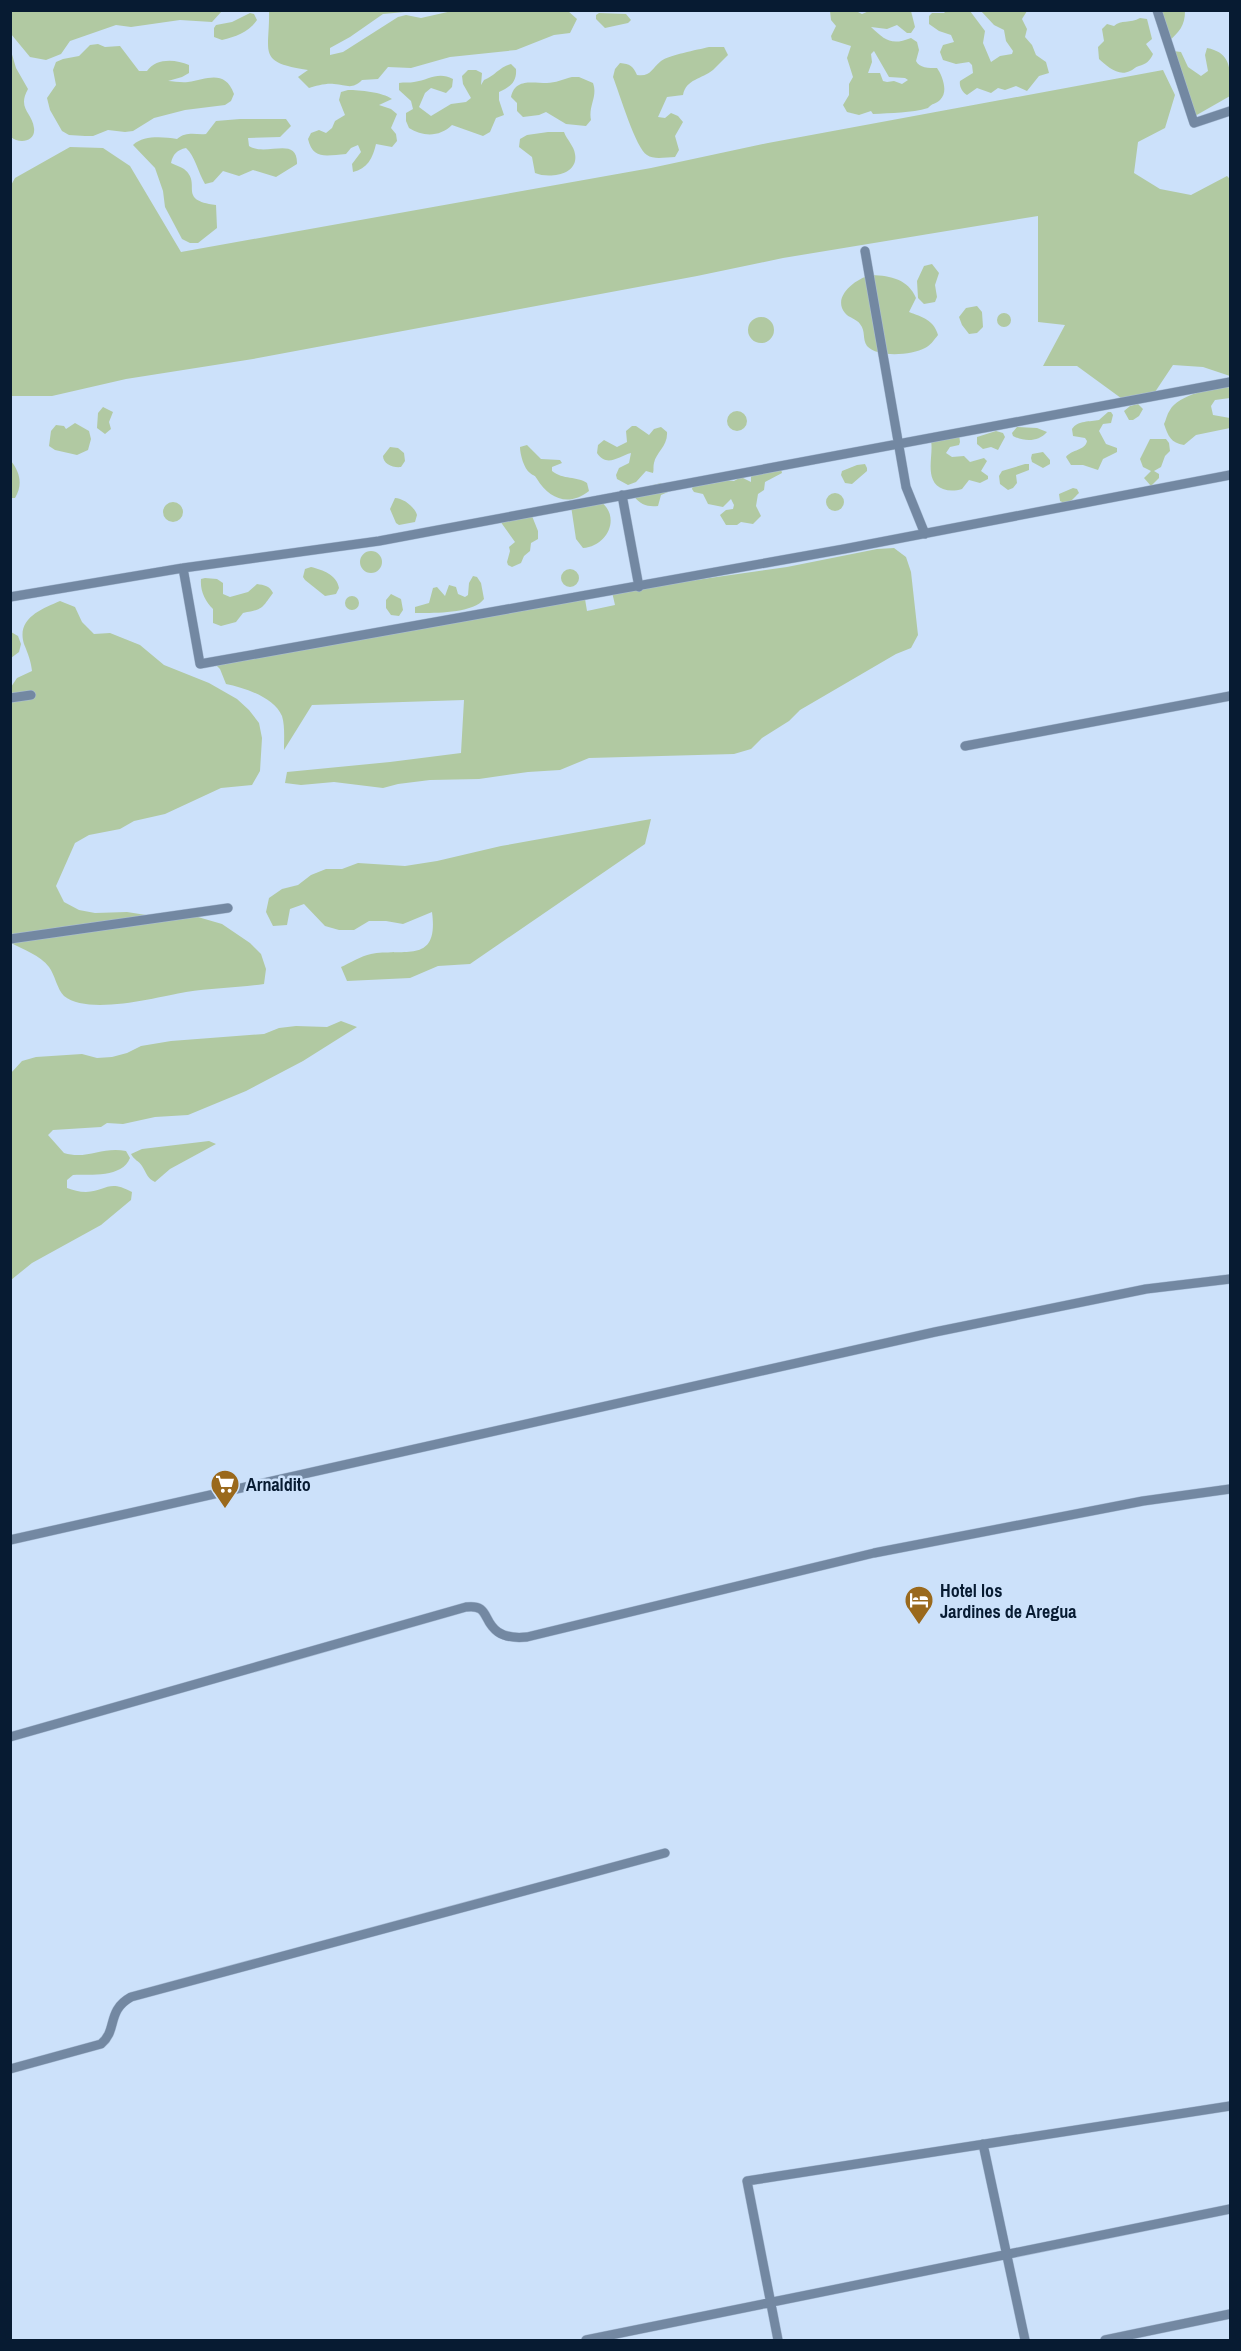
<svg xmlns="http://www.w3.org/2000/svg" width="1241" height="2351" font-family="'Archivo Narrow',sans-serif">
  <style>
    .green { fill: #b1c9a2; fill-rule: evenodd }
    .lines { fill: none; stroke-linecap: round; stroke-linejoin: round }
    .minor-casing { stroke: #a9bdd6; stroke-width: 10 }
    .minor { stroke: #7388a2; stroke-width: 9 }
    .labels { text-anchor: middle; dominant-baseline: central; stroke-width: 5; stroke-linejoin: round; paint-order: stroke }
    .poi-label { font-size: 18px; font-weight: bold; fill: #071b32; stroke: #cce1fa; text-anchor: start }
  </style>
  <rect width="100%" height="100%" fill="#cce1fa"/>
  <!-- green -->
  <path class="green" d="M10 11 11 10 222 11 212 22 180 20 131 27 116 25 70 41 61 54 46 60 30 57 11 34Z
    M452 11H568L577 19 570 33 554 35 516 50 450 57 411 68 388 67 378 79 362 80C352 90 347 85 334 84 326 83 316 86 309 88L298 77 308 70C256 62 270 53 269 11H416L383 14 350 37 330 48V55L343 52 398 17 406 15 421 18Z
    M830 11H856L862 14 869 11H911L915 27 911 33H907L897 25 887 29 871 27C885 40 891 46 911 38L917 42 919 50 916 61C919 68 929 68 937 68 942 75 949 92 940 100 936 104 932 103 928 108 911 113 891 113 873 114L871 111 859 115 847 112 843 105 849 95V84L853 77 847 58 851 46 832 40 831 36 836 26 831 20ZM874 51 889 77 905 78 908 80 902 84 894 81 887 82 883 81 880 73H868L872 62 871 54Z
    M946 11H970L985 31 983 43 991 62 1000 56 1012 54 1013 51 1006 41 1004 30 994 25 981 11H1027L1022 19 1027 29 1025 37 1032 45 1036 55 1046 62 1049 73 1039 76 1027 91 1016 86 1005 90 998 88 991 93 977 88 967 95C962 92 959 86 960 81L973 73 972 65 969 62 956 64 943 60 940 52 943 45 954 42 951 35 939 31 929 24V16L932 13H944Z
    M1157 11H1185C1185 26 1179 32 1168 42Z
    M250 13 254 14 257 20C248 33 236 36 222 40L214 37V28L216 25 232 22Z
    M599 13 626 14 631 20 628 23 605 28 596 19V15Z
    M1140 18 1147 19 1152 39 1146 44 1153 54C1150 61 1146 64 1139 66 1135 67 1133 70 1130 71 1118 77 1107 66 1099 59L1098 47 1104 41 1102 29 1107 24 1114 26C1121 19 1130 24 1140 18Z
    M98 44 105 47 120 46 139 71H147C156 58 175 59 189 65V73L182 77 168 81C174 81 181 83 188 82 207 79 225 69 234 94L231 101 225 105 185 110 154 118 133 131 125 132 108 130 93 136H85L69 135 62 131 50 110 47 98 56 85 53 70 56 62 63 59 79 56 90 45Z
    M709 47H724L728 55C723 60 718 65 713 70 702 79 686 79 683 95L667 97 658 117 665 118 671 113 678 116 683 122 675 136 679 150 675 157C666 157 654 160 647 155 636 149 619 92 613 77L615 69 620 63C630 64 633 66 637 75 651 77 651 69 661 61 669 55 697 50 709 47Z
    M1207 48C1234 53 1230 74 1230 96L1195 116H1188L1179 86 1170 65V57L1173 51 1181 52 1188 67 1201 76 1208 71 1205 55Z
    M11 51 16 68 28 89C17 109 32 112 34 128 36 142 19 144 11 137Z
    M511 64 516 69C517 82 510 87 499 92V100L504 115 496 118 490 132 483 136 452 125C440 137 423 137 409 128L406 121V113L413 109 411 101 399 90V83C404 82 410 83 414 82 429 80 438 71 453 79L452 87 446 93 431 88 425 93 419 107 431 116 451 104 466 102 471 98 463 84 462 76 468 70H476L482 73 481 85 484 80C495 76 499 67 511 64Z
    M1163 70 1175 95 1165 128 1138 142 1134 173 1160 189 1191 195 1227 176 1230 179V376L1203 367 1173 365 1155 392 1125 401 1077 366H1043L1065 325 1038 322V216L783 258 697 276 253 359 126 379 52 396H11L10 187 15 178 70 147 103 148 130 166 181 252 651 168 768 143Z
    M572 77H579L593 83C598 97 588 106 591 120L586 126 566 124 546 112 539 115 523 117 517 111V103L511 97C515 78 532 83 547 83 555 83 564 79 572 77Z
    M348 90C360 90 382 92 392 99L379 105 391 109 397 114 391 128 396 134 397 141 392 147 376 144C373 158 367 169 353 172L352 164 361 152 358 145 351 148 346 154C328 155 313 161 308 139L311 133 319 130 326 133 332 128 335 121 345 115 339 100 341 92Z
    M240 119H286L291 126 280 137 248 138 249 146C266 157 298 135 297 164L276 177 253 170 239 176 223 171 213 182 205 184C198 172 195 156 186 148 177 150 173 154 171 163 175 165 181 167 184 169 203 184 176 200 216 205L217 228 198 243H190L182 239 165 207 163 191 155 168 133 145C144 135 163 137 177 139 187 131 195 135 206 134L216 121Z
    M548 132H564C567 140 574 146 575 154 579 175 549 179 535 173L532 157 519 147 520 139 527 135Z
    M932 264 939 273 935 285 937 297 935 302 924 304 918 298 917 281 924 266Z
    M872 275C891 276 908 279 916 298L909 312C922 317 934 320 938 335 934 340 930 346 925 348 912 355 878 358 867 346 862 339 866 331 860 324 857 319 849 318 845 313 831 296 858 277 872 275Z
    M977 306 982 312 983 327 977 333 969 334 962 325 959 317 966 308Z
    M997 320a7 7 0 1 1 14 0a7 7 0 1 1-14 0Z
    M748 330a13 13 0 1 1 26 0a13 13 0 1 1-26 0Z
    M1230 385V398L1215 400 1211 406 1213 415 1230 418V428L1196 435 1184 445C1171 443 1168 436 1164 424 1166 420 1167 414 1170 410 1178 395 1215 387 1230 385Z
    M1138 404 1143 409 1139 416 1133 420H1129L1124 411 1130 406Z
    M103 407 113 412 109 422 111 429 105 434 97 428 98 413Z
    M727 421a10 10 0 1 1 20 0a10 10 0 1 1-20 0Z
    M1108 412H1111L1113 415 1111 423 1103 424 1099 431 1106 444 1117 448V452L1103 459 1098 470 1083 465H1071L1066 457C1072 449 1085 451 1087 441L1085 438 1073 436 1072 429C1078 420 1090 422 1099 420Z
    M75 423 89 431 91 439 88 450 77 455 55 450 49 446 51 431 56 425 64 426 66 429Z
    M632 426H636L649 435 654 429 661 427 667 432C668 446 656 452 654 463 653 467 654 470 653 473L646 471 636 482 628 485 617 479 616 475 619 468 629 463 631 453C619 456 607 468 597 453L598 445 604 440 617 447 627 442 626 431Z
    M1017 427 1037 428 1047 432C1038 442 1025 442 1013 436L1012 433Z
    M996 431 1003 433 1005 437 998 450 991 447 983 449 977 444V437Z
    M959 434 960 442 959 445 950 447 946 453 952 457 964 456 970 462 984 458 987 461 981 471 988 476V479L980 483 969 480 962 489C955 491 949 491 943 489 923 481 934 455 931 441Z
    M1150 439H1166L1169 443 1170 451 1165 456 1161 467 1154 471 1159 474V478L1151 486 1144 478 1151 471 1143 467 1140 459Z
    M527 445 541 459 560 460 562 463 552 467V471C563 480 577 476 587 483L589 491C569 507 549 499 537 479 534 474 535 477 530 473 524 469 520 454 520 447Z
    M390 447 398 448 404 453 405 461 401 467C393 468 383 464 383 456Z
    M1043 452 1050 460V464L1043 468 1032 462 1031 458 1032 454Z
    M11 461C20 472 23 485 15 498H11Z
    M865 464 867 468V471L852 484 845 483 841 475 842 471 857 465Z
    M1025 464H1029V470L1016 475 1017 483 1013 488 1008 490 1000 484 999 476 1002 471Z
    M781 469 782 473 765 482 764 490 758 494 756 506 761 516 753 524 741 522 737 525H726L720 515 726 510 733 509 734 505 731 499 723 507 708 504 703 494 694 492 692 489 693 485 716 483 723 480 734 481 741 477 751 482V474Z
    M661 483 670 489 668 492 661 495 658 506C648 507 640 505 634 496L637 489Z
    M1073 488 1077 489 1079 493C1073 498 1070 506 1060 501L1059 494Z
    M826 502a9 9 0 1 1 18 0a9 9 0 1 1-18 0Z
    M395 498C403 498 415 507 417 515L415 522 399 525 396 523 390 509Z
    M598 500C622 514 609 546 583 548L576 539 571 506Z
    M163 512a10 10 0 1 1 20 0a10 10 0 1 1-20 0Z
    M532 516 538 531V539L531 543 530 551 524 556 521 563 512 567 508 565 507 562 510 551 509 547 515 542 500 521Z
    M894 548 906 557 911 572 918 635 911 648 896 654 800 710 789 721 762 738 751 749 734 754 589 758 560 770 528 772 479 779 430 780 398 784 383 788 334 782 301 785 285 783 287 772 390 762 461 753 464 700 312 705 284 750C284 740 285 725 282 716 274 697 245 688 226 684L220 669 213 662 585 599 587 611 615 605 612 592 787 567 877 549Z
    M360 562a11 11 0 1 1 22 0a11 11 0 1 1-22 0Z
    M311 567C323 570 337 575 339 588L336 594 325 596 305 580 303 577 305 569Z
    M561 578a9 9 0 1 1 18 0a9 9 0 1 1-18 0Z
    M473 576 477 577 481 583 484 599C473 614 432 613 415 613V607L429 603 433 588 437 587 445 596 449 585 456 587 458 594 465 597 468 595 469 583Z
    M205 578 217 579 223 583V594L230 597 248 592 257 584C264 585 270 586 273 593 261 609 264 609 243 613L236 622 221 626 213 623V609C205 601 200 591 201 579Z
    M391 594 401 599 403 610 399 616 391 615 386 608V600Z
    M345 603a7 7 0 1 1 14 0a7 7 0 1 1-14 0Z
    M60 601 75 607 82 622 94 634 110 633 140 645 164 665 209 683 237 699 249 710 259 723 262 738 260 771 252 785 221 788 165 814 134 821 120 829 89 835 75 843 56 886 64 902 79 910 95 913 127 912 159 917 191 915 222 924 250 943 261 954 266 969 264 984C238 988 211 988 186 992 157 997 89 1016 64 996 57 989 55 975 49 967 40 955 24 950 11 943V687L17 678 32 671C31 661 28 654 24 644 16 618 42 609 60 601Z
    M11 632 18 636 21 644 19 652 11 658Z
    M651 819 645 844 470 964 438 966 410 978 347 981 341 967C350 963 361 956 371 954 405 948 439 965 432 912L403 924 386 921H369L354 930H339L325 926 304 904 290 909 287 925 273 926 266 912 269 898 282 889 298 885 311 875 326 869H342L358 863 405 866 437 861 501 846Z
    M341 1021 357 1027 303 1061 246 1091 188 1115 155 1117 123 1124 107 1123 101 1127 53 1130 48 1135 64 1153C87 1160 103 1146 126 1151L130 1158C122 1178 91 1174 73 1175L67 1180V1188C73 1190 79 1192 86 1192 107 1191 108 1179 132 1192L131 1200 101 1225 32 1263 11 1280V1073L22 1061 36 1057 82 1054 97 1058 112 1057 127 1053 141 1046 171 1041 264 1034 279 1028 296 1026 327 1027Z
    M209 1141 216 1144 170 1169 155 1182C147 1178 147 1174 142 1166 139 1161 134 1160 131 1154L142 1149Z"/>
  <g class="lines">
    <!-- minor casing -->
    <g class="minor-casing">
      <path id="minor" d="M1157 10 1194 123 1230 111
        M865 251 906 487 925 534
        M622 495 639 587
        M183 568 200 664 844 549 1230 475
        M10 597 183 568 379 541 1230 382
        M10 698 31 695
        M965 746 1230 696
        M10 939 228 908
        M10 1540 935 1332 1146 1289 1230 1279
        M10 1737 466 1607C490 1604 482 1621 498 1632 507 1638 518 1638 527 1637L874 1553 1143 1501 1230 1489
        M10 2069 101 2044C118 2030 106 2011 131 1997L665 1853
        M983 2144 1025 2340
        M586 2340 1230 2209
        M778 2340 747 2181 1230 2106
        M1105 2340 1230 2314"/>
    </g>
    <!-- minor -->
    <use href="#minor" class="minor"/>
  </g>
  <!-- icons -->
  <defs>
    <g id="supermarket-pin" transform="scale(1.5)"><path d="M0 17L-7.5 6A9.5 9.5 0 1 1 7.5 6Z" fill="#9a691c" stroke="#cce1fa"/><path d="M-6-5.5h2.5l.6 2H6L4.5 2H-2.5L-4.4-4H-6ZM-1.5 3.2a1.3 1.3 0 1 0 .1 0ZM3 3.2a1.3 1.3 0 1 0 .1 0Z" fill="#fff"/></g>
    <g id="hotel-pin" transform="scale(1.5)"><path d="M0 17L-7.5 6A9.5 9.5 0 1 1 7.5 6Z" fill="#9a691c" stroke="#cce1fa"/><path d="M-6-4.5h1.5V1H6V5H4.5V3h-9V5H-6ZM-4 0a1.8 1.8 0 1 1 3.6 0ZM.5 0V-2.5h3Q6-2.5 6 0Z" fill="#fff"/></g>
  </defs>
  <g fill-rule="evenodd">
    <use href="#supermarket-pin" x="225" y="1484"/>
    <use href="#hotel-pin" x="919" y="1600"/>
  </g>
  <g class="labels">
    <!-- poi labels -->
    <g class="poi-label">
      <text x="246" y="1484">Arnaldito</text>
      <text x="940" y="1590">Hotel los<tspan x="940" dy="21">Jardines de Aregua</tspan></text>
    </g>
  </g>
  <!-- border -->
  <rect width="1241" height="2351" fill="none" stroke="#071b32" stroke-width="24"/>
</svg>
